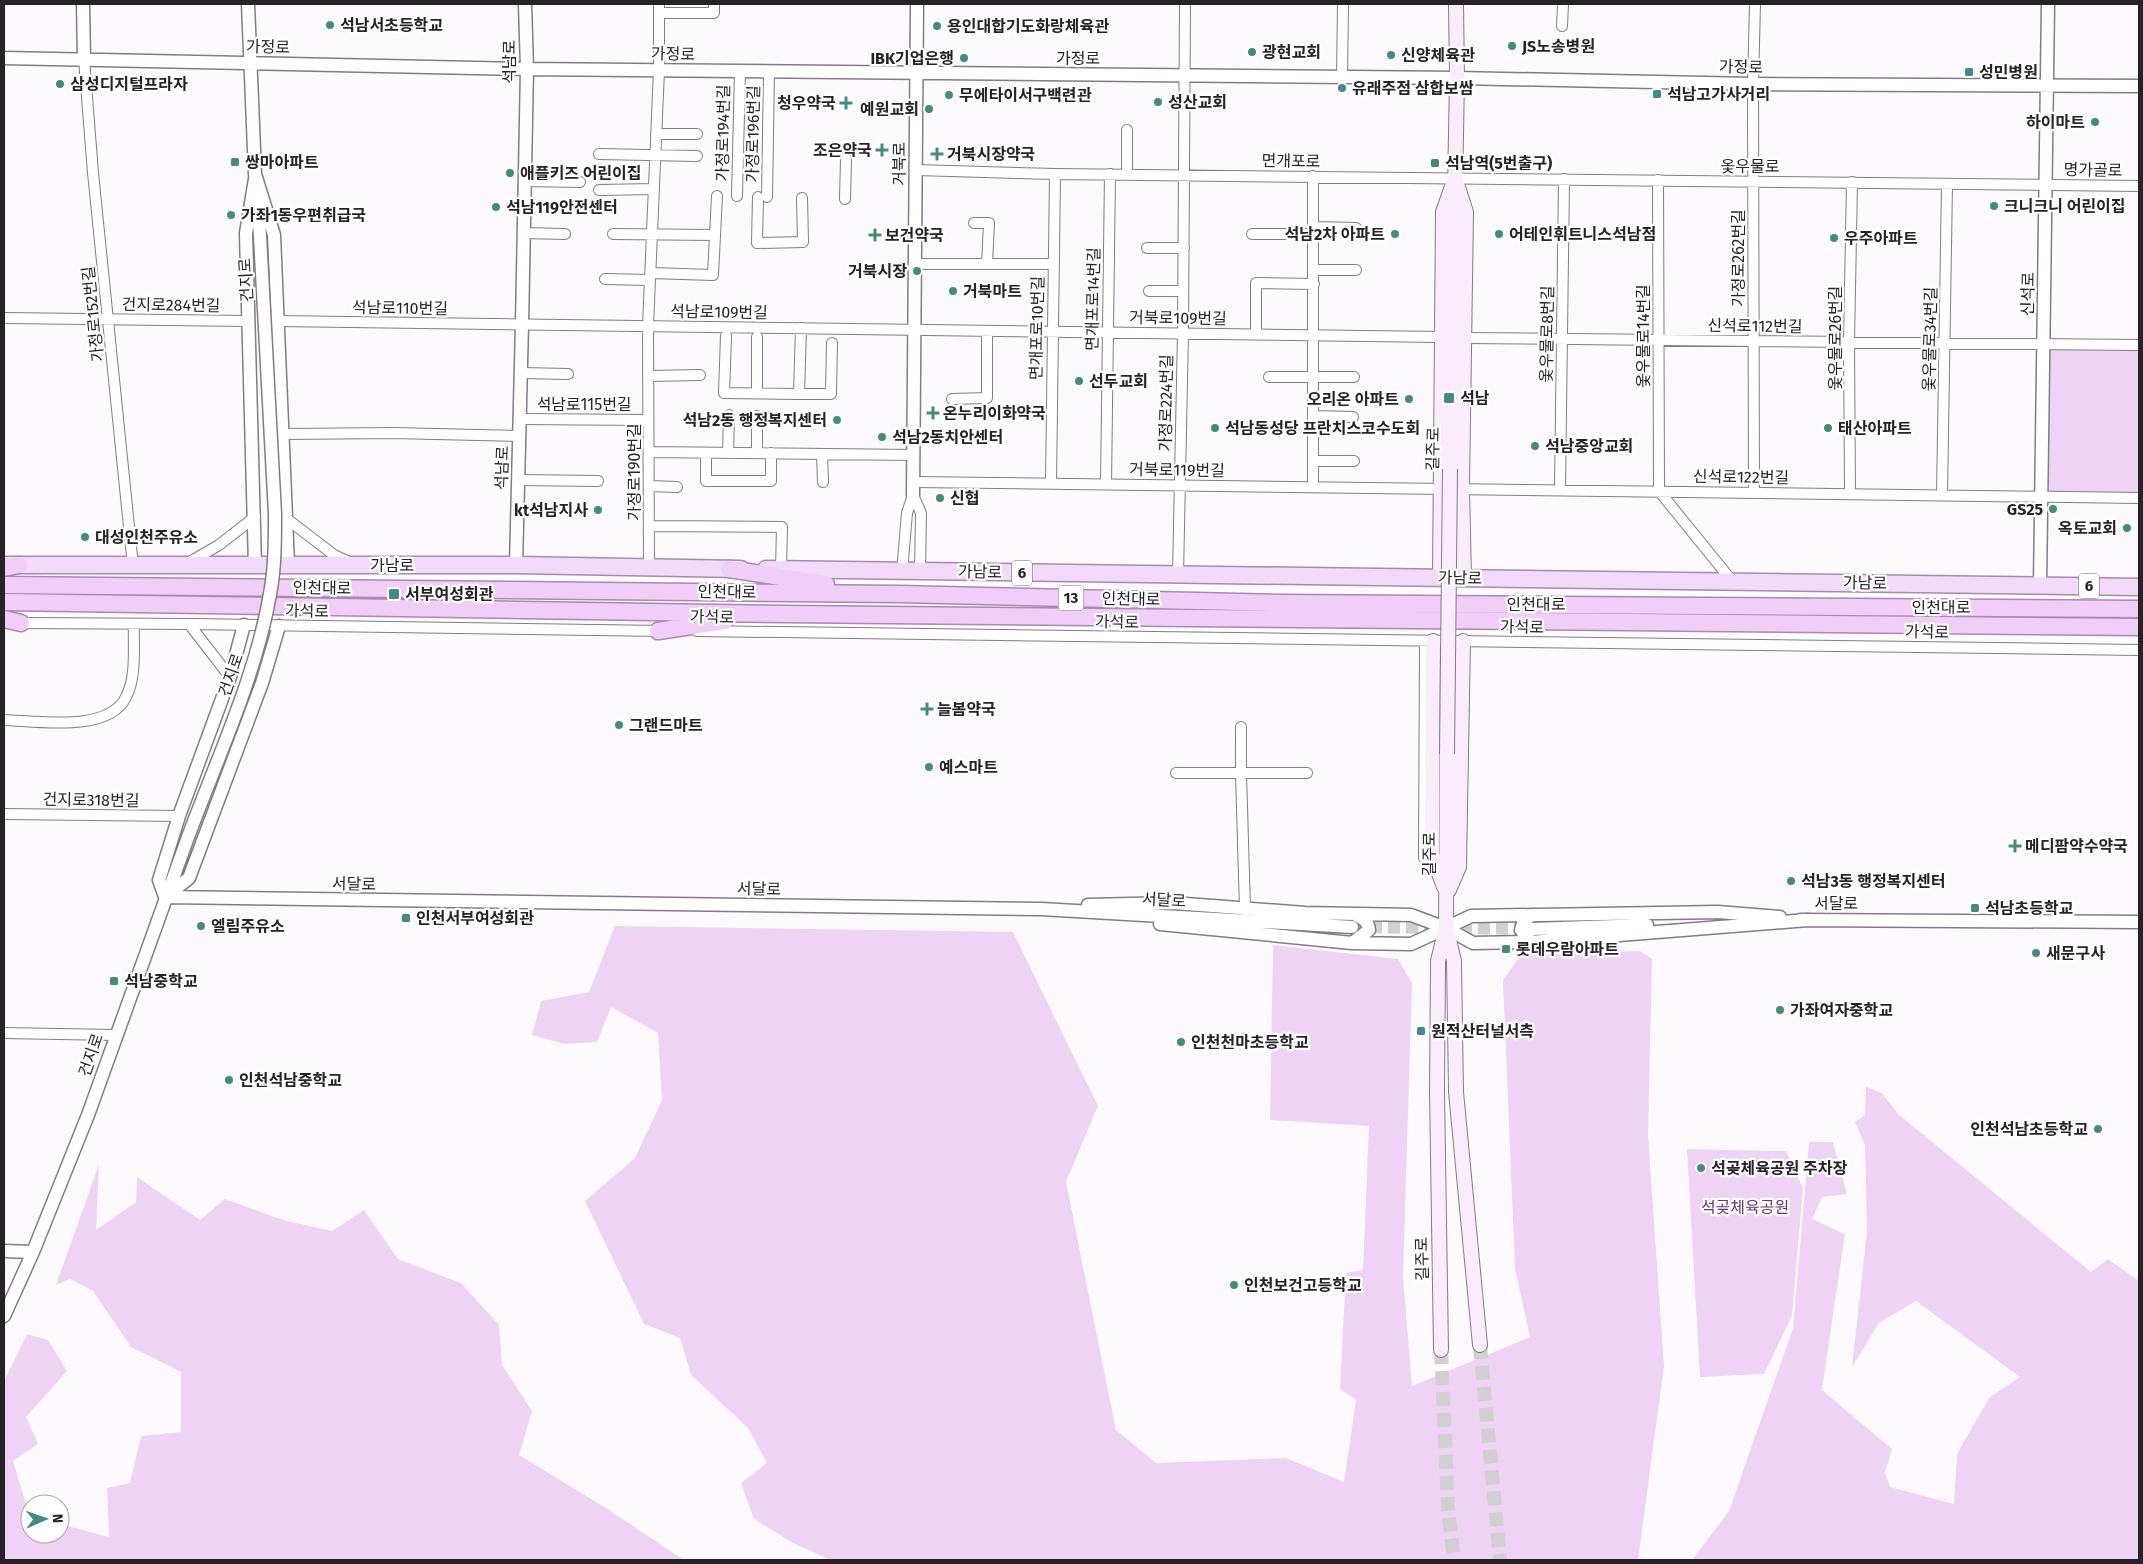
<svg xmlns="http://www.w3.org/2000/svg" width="2143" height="1564" font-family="'Fira Sans','Noto Sans KR',sans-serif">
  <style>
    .green { fill: #eed3f4 }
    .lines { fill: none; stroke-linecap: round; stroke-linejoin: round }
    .tertiary-tunnel { stroke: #d2cfd3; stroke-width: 12; stroke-dasharray: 12 6; stroke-linecap: butt }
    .secondary-tunnel { stroke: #d2cfd3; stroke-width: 14; stroke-dasharray: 14 7; stroke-linecap: butt }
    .minor-casing { stroke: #837b85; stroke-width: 12 }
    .tertiary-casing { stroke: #837b85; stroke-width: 15 }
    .secondary-casing { stroke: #837b85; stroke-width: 16 }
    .primary-casing { stroke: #a78aae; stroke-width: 19 }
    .trunk-casing { stroke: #a78aae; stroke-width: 19 }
    .minor { stroke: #fff; stroke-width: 10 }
    .tertiary { stroke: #fff; stroke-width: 12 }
    .secondary { stroke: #f9edfc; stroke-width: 14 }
    .primary { stroke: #f4dafa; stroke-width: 16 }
    .trunk { stroke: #f0cef8; stroke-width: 16 }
    .tertiary-bridge-casing { stroke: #837b85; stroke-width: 15; stroke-linecap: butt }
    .secondary-bridge-casing { stroke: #837b85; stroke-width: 16; stroke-linecap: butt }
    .tertiary-bridge { stroke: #fff; stroke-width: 12 }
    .secondary-bridge { stroke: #f9edfc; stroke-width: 14 }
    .poi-dot { fill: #448a82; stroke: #fff; stroke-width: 2 }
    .labels { text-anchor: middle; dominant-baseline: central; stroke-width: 4.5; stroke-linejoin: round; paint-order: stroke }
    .shield { fill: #fff; stroke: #676468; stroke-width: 1 }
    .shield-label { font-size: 15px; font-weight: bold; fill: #262227 }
    .poi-label { font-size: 16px; font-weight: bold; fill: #262227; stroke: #fff; text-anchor: start }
    .street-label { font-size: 16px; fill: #262227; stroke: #fff }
    .park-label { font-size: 16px; fill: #63376d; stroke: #fff }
  </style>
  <rect width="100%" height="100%" fill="#fdfafe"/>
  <!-- green -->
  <path class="green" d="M2044 344 2139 345V497H2042Z
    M615 926 1013 932 1098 1106 1066 1182 1116 1430 1156 1463 1286 1458 1344 1482 1356 1400 1340 1389 1346 1273 1363 1270 1369 1126 1270 1120 1273 945 1398 959 1412 983 1403 1277 1412 1386 1530 1337 1515 1269 1503 980 1520 956 1640 951 1652 959 1648 1135 1664 1366 1638 1560H830L793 1543 754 1519 741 1483 767 1463 748 1428 691 1375 680 1338 644 1324 585 1201 635 1158 662 1100 658 1033 611 1007 597 1042 564 1044 532 1035 541 1001 589 992Z
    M1866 1087 1882 1093 1898 1114 2091 1272 2108 1259 2139 1281V1560H1692L1729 1511 1793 1328 1809 1142H1833L1847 1194 1822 1197 1812 1219 1845 1234 1822 1390 1892 1449 1885 1472 1890 1487 1954 1504 1957 1454 1989 1398 2020 1377 1916 1301 1879 1323 1852 1367 1867 1231 1865 1145 1855 1122 1865 1115Z
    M1687 1149 1786 1151 1803 1188 1792 1316 1764 1374 1700 1377Z
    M99 1164 96 1230 136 1202 137 1177 200 1220 225 1199 283 1220 332 1231 364 1210 398 1259 461 1283 499 1325 502 1365 532 1411 519 1455 606 1508 684 1560H6L4 1557V1381L27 1334 48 1340 67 1371 26 1417 38 1444 13 1461 30 1517V1534H60V1524L109 1537 107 1488 130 1483 141 1436 181 1432V1372L131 1347 93 1291 70 1279 56 1285Z"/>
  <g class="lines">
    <!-- tertiary-tunnel -->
    <path class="tertiary-tunnel" d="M1352 927 1532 929"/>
    <!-- secondary-tunnel -->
    <path class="secondary-tunnel" d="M1480 1345 1500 1560
      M1441 1350 1448 1508 1454 1560"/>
    <!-- minor casing -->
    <g class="minor-casing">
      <path id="minor" d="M659 13H714V4
        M1562 26 1563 4
        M84 59 93 173 133 566
        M1342 77 1343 4
        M656 134H697
        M599 154 697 156
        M916 170 1055 174 2139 186
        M1127 174V130
        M1658 180 1659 491 1732 581
        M524 181 580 182
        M599 190 654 189
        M737 196 740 71
        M758 197 757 243 803 242 802 198
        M767 197 769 71
        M845 199 846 159
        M974 223H989L987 264
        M1313 227 1356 228
        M523 233 565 234
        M613 234 715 235
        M1252 234H1313
        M1147 248H1184
        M915 264H1053
        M1314 270H1356
        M651 273 713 275 717 196
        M605 279 650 280
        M1149 291H1183
        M4 318 249 321
        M278 321 1441 337
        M801 328 799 394H831L832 343
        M1256 334V283L1314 284
        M726 336 724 393 799 394
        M1466 338 2139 345
        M521 373 568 374
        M649 376 700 375
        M1269 377H1354
        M757 393V337
        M952 399 987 398V331
        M1313 416 1353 417
        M520 419 648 420
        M283 434 393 433 519 436
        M649 452 914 455
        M706 453V481H771V453
        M728 453 729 415
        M757 453V416
        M822 454 823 482
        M1313 461H1354
        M518 480 598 481
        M914 482 2139 498
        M1051 483 1055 174
        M1106 484 1110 174
        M649 486 677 487
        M1313 486V176
        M1560 489 1564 179
        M1754 493 1753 84 1755 4
        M1850 493 1849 342 1852 182
        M913 495 921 513 920 572
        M1942 495 1947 184
        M287 519 334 555 349 562
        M649 526 782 527 781 570
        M188 563 219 545 255 517
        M649 567 648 326 659 70V4
        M902 572 907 513 913 495
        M1178 575 1183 333 1185 4
        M17 623 194 624 663 631
        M189 624 230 677
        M697 631 2139 650
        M4 720C37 721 109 733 126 697 137 676 133 647 134 624
        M1176 773H1241V727
        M4 814 179 816
        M1424 858 1425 641
        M1245 910 1241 773H1307
        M4 1033 115 1035"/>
    </g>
    <!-- tertiary casing -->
    <g class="tertiary-casing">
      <path id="tertiary" d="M83 4 84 59
        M248 4 255 174 260 236
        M4 58 527 69 1457 78 1753 84 2139 86
        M255 174 274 235 288 565
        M255 179 246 233 255 565
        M913 495 917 4
        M516 565 522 324 527 69 525 4
        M2040 585 2048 4
        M165 897 1041 909 1352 927
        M165 897 189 878 262 683 279 626
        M165 897 159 880 179 816 230 677 244 625
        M1088 905 1173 903 1305 913 1411 915 1446 928 1471 916 1718 912 1780 917
        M1800 920 2139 922
        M1160 924 1352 943 1411 944 1446 928 1473 943 1531 942 1808 920
        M1532 929 1647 925
        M1531 942 1521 930 1524 920 1533 915
        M1352 943 1369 930C1368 920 1362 918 1354 914
        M4 1251 33 1252
        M4 1316 33 1252 88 1115 188 837"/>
    </g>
    <!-- secondary casing -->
    <g class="secondary-casing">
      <path id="secondary" d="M1450 469 1457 78 1456 4
        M1440 578 1443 212 1455 178 1466 212 1462 488 1464 578
        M1433 641 1432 855 1444 887
        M1449 890 1459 867 1463 641
        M1447 931 1454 961 1456 1092 1480 1345
        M1441 1350 1437 1091 1438 961 1446 928 1447 754"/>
    </g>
    <!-- primary casing -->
    <g class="primary-casing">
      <path id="primary" d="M6 565H516L741 569
        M766 569 2139 587"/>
    </g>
    <!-- trunk casing -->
    <g class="trunk-casing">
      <path id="trunk" d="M4 568 19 565
        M729 569 826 584
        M4 585 898 594 1281 603 2139 609
        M4 602 786 614 2139 627
        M4 619 21 623
        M658 631 725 621"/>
    </g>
    <!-- minor -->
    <use href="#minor" class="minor"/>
    <!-- tertiary -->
    <use href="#tertiary" class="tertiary"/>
    <!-- secondary -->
    <use href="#secondary" class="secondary"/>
    <!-- primary -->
    <use href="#primary" class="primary"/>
    <!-- trunk -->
    <use href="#trunk" class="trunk"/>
    <!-- tertiary-bridge casing -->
    <g class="tertiary-bridge-casing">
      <path id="tertiary-bridge" d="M188 837C217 759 256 676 270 594 275 568 275 541 275 514L260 236"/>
    </g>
    <!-- secondary-bridge casing -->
    <g class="secondary-bridge-casing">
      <path id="secondary-bridge" d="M1447 754 1450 469"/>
    </g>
    <!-- tertiary-bridge -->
    <use href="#tertiary-bridge" class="tertiary-bridge"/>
    <!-- secondary-bridge -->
    <use href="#secondary-bridge" class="secondary-bridge"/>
  </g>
  <!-- markers -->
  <g class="poi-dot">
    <circle cx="330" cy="25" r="5"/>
    <circle cx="937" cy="26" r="5"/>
    <circle cx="1512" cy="46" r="5"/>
    <circle cx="1252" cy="52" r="5"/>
    <circle cx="1391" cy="55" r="5"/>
    <circle cx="964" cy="58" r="5"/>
    <rect x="1964" y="67" width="10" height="10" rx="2.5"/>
    <circle cx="60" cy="84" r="5"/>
    <circle cx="1342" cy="88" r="5"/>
    <rect x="1652" y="89" width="10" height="10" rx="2.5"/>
    <circle cx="949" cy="95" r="5"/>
    <circle cx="1158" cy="102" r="5"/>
    <path d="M843.5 95.5h5v5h5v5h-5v5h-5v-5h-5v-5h5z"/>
    <circle cx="929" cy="109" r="5"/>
    <circle cx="2095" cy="122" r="5"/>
    <path d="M879.5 142.5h5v5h5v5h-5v5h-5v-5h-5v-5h5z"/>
    <path d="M934.5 146.5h5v5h5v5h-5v5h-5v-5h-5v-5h5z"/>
    <rect x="230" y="157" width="10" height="10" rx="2.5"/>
    <rect x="1430" y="158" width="10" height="10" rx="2.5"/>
    <circle cx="510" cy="173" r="5"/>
    <circle cx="1994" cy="206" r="5"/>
    <circle cx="496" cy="207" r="5"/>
    <circle cx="231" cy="215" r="5"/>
    <circle cx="1395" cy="234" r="5"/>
    <circle cx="1499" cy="234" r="5"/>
    <path d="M872.5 227.5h5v5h5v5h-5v5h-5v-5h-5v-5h5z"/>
    <circle cx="1834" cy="238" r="5"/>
    <circle cx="917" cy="271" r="5"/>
    <circle cx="953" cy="291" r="5"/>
    <circle cx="1079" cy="381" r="5"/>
    <rect x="1443" y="392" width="12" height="12" rx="2.5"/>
    <circle cx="1409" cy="399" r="5"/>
    <path d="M930.5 405.5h5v5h5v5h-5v5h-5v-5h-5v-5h5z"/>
    <circle cx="837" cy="420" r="5"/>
    <circle cx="1215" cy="428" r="5"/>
    <circle cx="1828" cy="428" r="5"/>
    <circle cx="882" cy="437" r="5"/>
    <circle cx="1535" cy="446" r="5"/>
    <circle cx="940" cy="498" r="5"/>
    <circle cx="2053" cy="509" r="5"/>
    <circle cx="598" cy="510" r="5"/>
    <circle cx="2127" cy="528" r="5"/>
    <circle cx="85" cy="537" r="5"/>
    <rect x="388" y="588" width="12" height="12" rx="2.5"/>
    <path d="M924.5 701.5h5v5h5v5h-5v5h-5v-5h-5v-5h5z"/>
    <circle cx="619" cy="725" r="5"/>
    <circle cx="929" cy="767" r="5"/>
    <path d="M2012.5 838.5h5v5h5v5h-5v5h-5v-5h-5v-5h5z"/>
    <circle cx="1791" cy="881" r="5"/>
    <rect x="1970" y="903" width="10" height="10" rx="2.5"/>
    <rect x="401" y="913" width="10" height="10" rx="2.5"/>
    <circle cx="201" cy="926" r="5"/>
    <rect x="1501" y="944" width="10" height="10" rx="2.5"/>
    <circle cx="2036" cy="953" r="5"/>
    <rect x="109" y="976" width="10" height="10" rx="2.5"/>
    <circle cx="1780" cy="1010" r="5"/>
    <rect x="1416" y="1026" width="10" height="10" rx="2.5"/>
    <circle cx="1181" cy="1042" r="5"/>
    <circle cx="229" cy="1080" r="5"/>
    <circle cx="2098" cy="1129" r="5"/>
    <circle cx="1701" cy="1168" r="5"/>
    <circle cx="1234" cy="1285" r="5"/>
  </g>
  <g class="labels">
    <!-- shield labels -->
    <g class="shield">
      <rect x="1012" y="560.5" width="20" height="25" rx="4"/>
      <rect x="2079" y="573.5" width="20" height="25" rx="4"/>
      <rect x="1058.5" y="585.5" width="25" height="25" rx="4"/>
    </g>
    <g class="shield-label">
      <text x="1022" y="573">6</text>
      <text x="2089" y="586">6</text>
      <text x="1071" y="598">13</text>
    </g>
    <!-- poi labels -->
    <g class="poi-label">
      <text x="340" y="25">석남서초등학교</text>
      <text x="947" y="26">용인대합기도화랑체육관</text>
      <text x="1522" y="46">JS노송병원</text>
      <text x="1262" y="52">광현교회</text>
      <text x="1401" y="55">신양체육관</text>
      <text x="954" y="58" text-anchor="end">IBK기업은행</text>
      <text x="1979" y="72">성민병원</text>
      <text x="70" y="84">삼성디지털프라자</text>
      <text x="1352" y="88">유래주점 삼합보쌈</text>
      <text x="1667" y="94">석남고가사거리</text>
      <text x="959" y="95">무에타이서구백련관</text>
      <text x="1168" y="102">성산교회</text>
      <text x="836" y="103" text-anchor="end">청우약국</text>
      <text x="919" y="109" text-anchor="end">예원교회</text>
      <text x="2085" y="122" text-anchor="end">하이마트</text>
      <text x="872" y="150" text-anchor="end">조은약국</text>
      <text x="947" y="154">거북시장약국</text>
      <text x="245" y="162">쌍마아파트</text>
      <text x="1445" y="163">석남역(5번출구)</text>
      <text x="520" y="173">애플키즈 어린이집</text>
      <text x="2004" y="206">크니크니 어린이집</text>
      <text x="506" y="207">석남119안전센터</text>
      <text x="241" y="215">가좌1동우편취급국</text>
      <text x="1385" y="234" text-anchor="end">석남2차 아파트</text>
      <text x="1509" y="234">어테인휘트니스석남점</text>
      <text x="885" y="235">보건약국</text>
      <text x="1844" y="238">우주아파트</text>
      <text x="907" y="271" text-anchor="end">거북시장</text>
      <text x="963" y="291">거북마트</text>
      <text x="1089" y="381">선두교회</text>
      <text x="1460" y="398">석남</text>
      <text x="1399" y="399" text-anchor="end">오리온 아파트</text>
      <text x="943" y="413">온누리이화약국</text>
      <text x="827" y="420" text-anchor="end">석남2동 행정복지센터</text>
      <text x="1225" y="428">석남동성당 프란치스코수도회</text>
      <text x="1838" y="428">태산아파트</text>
      <text x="892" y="437">석남2동치안센터</text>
      <text x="1545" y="446">석남중앙교회</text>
      <text x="950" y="498">신협</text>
      <text x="2043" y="509" text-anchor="end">GS25</text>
      <text x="588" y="510" text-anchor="end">kt석남지사</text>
      <text x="2117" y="528" text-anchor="end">옥토교회</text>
      <text x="95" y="537">대성인천주유소</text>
      <text x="405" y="594">서부여성회관</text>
      <text x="937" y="709">늘봄약국</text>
      <text x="629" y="725">그랜드마트</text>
      <text x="939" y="767">예스마트</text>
      <text x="2025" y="846">메디팜약수약국</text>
      <text x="1801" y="881">석남3동 행정복지센터</text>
      <text x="1985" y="908">석남초등학교</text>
      <text x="416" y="918">인천서부여성회관</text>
      <text x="211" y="926">엘림주유소</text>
      <text x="1516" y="949">롯데우람아파트</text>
      <text x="2046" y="953">새문구사</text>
      <text x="124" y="981">석남중학교</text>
      <text x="1790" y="1010">가좌여자중학교</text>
      <text x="1431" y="1031">원적산터널서측</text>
      <text x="1191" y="1042">인천천마초등학교</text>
      <text x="239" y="1080">인천석남중학교</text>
      <text x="2088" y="1129" text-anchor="end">인천석남초등학교</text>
      <text x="1711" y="1168">석곶체육공원 주차장</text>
      <text x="1244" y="1285">인천보건고등학교</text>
    </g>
    <!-- street labels -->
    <g class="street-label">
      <text transform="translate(268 47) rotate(1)">가정로</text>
      <text transform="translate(673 54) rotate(1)">가정로</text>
      <text x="1078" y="58">가정로</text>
      <text transform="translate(509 62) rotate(-90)">석남로</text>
      <text transform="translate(1741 67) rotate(1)">가정로</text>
      <text transform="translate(723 133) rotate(-89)">가정로194번길</text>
      <text transform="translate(753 134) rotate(-89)">가정로196번길</text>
      <text transform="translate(1291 161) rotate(1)">면개포로</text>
      <text transform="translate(899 164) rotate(-90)">거북로</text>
      <text x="1750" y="166">옻우물로</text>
      <text transform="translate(2093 170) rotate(1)">명가골로</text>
      <text transform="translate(1738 258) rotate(-90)">가정로262번길</text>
      <text transform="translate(246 280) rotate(-93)">건지로</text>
      <text transform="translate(2028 294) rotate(-89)">신석로</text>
      <text transform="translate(1093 299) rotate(-89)">면개포로14번길</text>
      <text transform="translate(171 305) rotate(1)">건지로284번길</text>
      <text transform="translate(400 308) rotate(1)">석남로110번길</text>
      <text transform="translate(719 312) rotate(1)">석남로109번길</text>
      <text transform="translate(93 314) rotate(-96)">가정로152번길</text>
      <text transform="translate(1178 318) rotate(1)">거북로109번길</text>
      <text transform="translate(1755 326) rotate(1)">신석로112번길</text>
      <text transform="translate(1037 328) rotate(-89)">면개포로10번길</text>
      <text transform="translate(1547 334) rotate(-89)">옻우물로8번길</text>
      <text transform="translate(1643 336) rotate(-90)">옻우물로14번길</text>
      <text transform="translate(1835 338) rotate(-90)">옻우물로26번길</text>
      <text transform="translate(1930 339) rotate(-89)">옻우물로34번길</text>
      <text transform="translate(1166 403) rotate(-89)">가정로224번길</text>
      <text x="584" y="404">석남로115번길</text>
      <text transform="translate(1433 449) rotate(-89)">길주로</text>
      <text transform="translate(502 468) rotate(-88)">석남로</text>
      <text transform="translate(1177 470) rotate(1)">거북로119번길</text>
      <text transform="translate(634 472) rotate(-90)">가정로190번길</text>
      <text transform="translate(1741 477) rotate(1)">신석로122번길</text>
      <text x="392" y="565">가남로</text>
      <text transform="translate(980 572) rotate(1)">가남로</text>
      <text transform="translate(1460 578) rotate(1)">가남로</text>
      <text transform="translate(1865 583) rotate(1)">가남로</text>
      <text transform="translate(322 588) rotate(1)">인천대로</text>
      <text transform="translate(727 592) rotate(1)">인천대로</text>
      <text transform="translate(1131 599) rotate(1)">인천대로</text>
      <text x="1536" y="604">인천대로</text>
      <text x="1941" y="607">인천대로</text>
      <text transform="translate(307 611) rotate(1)">가석로</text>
      <text transform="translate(712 617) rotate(1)">가석로</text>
      <text transform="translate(1117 622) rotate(1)">가석로</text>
      <text transform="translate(1522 627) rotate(1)">가석로</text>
      <text transform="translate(1927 632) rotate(1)">가석로</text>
      <text transform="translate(231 675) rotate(-71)">건지로</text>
      <text transform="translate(91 800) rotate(1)">건지로318번길</text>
      <text transform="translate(1429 854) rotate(-90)">길주로</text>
      <text transform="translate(354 884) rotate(1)">서달로</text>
      <text transform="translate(759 889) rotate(1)">서달로</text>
      <text transform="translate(1164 900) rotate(3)">서달로</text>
      <text x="1836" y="903">서달로</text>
      <text transform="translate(91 1055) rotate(-71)">건지로</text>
      <text transform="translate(1422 1259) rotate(-91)">길주로</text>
    </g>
    <!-- park labels -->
    <g class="park-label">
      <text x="1745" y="1207">석곶체육공원</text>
    </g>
  </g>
  <!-- border -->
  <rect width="2143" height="1564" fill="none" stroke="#262227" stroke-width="10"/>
  <!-- north arrow -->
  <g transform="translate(45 1519) rotate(88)"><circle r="24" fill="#ffffff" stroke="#a8a7a9"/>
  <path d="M0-4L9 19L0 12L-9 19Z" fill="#448a82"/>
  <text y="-8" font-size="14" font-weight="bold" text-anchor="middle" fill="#262227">N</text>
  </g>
</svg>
